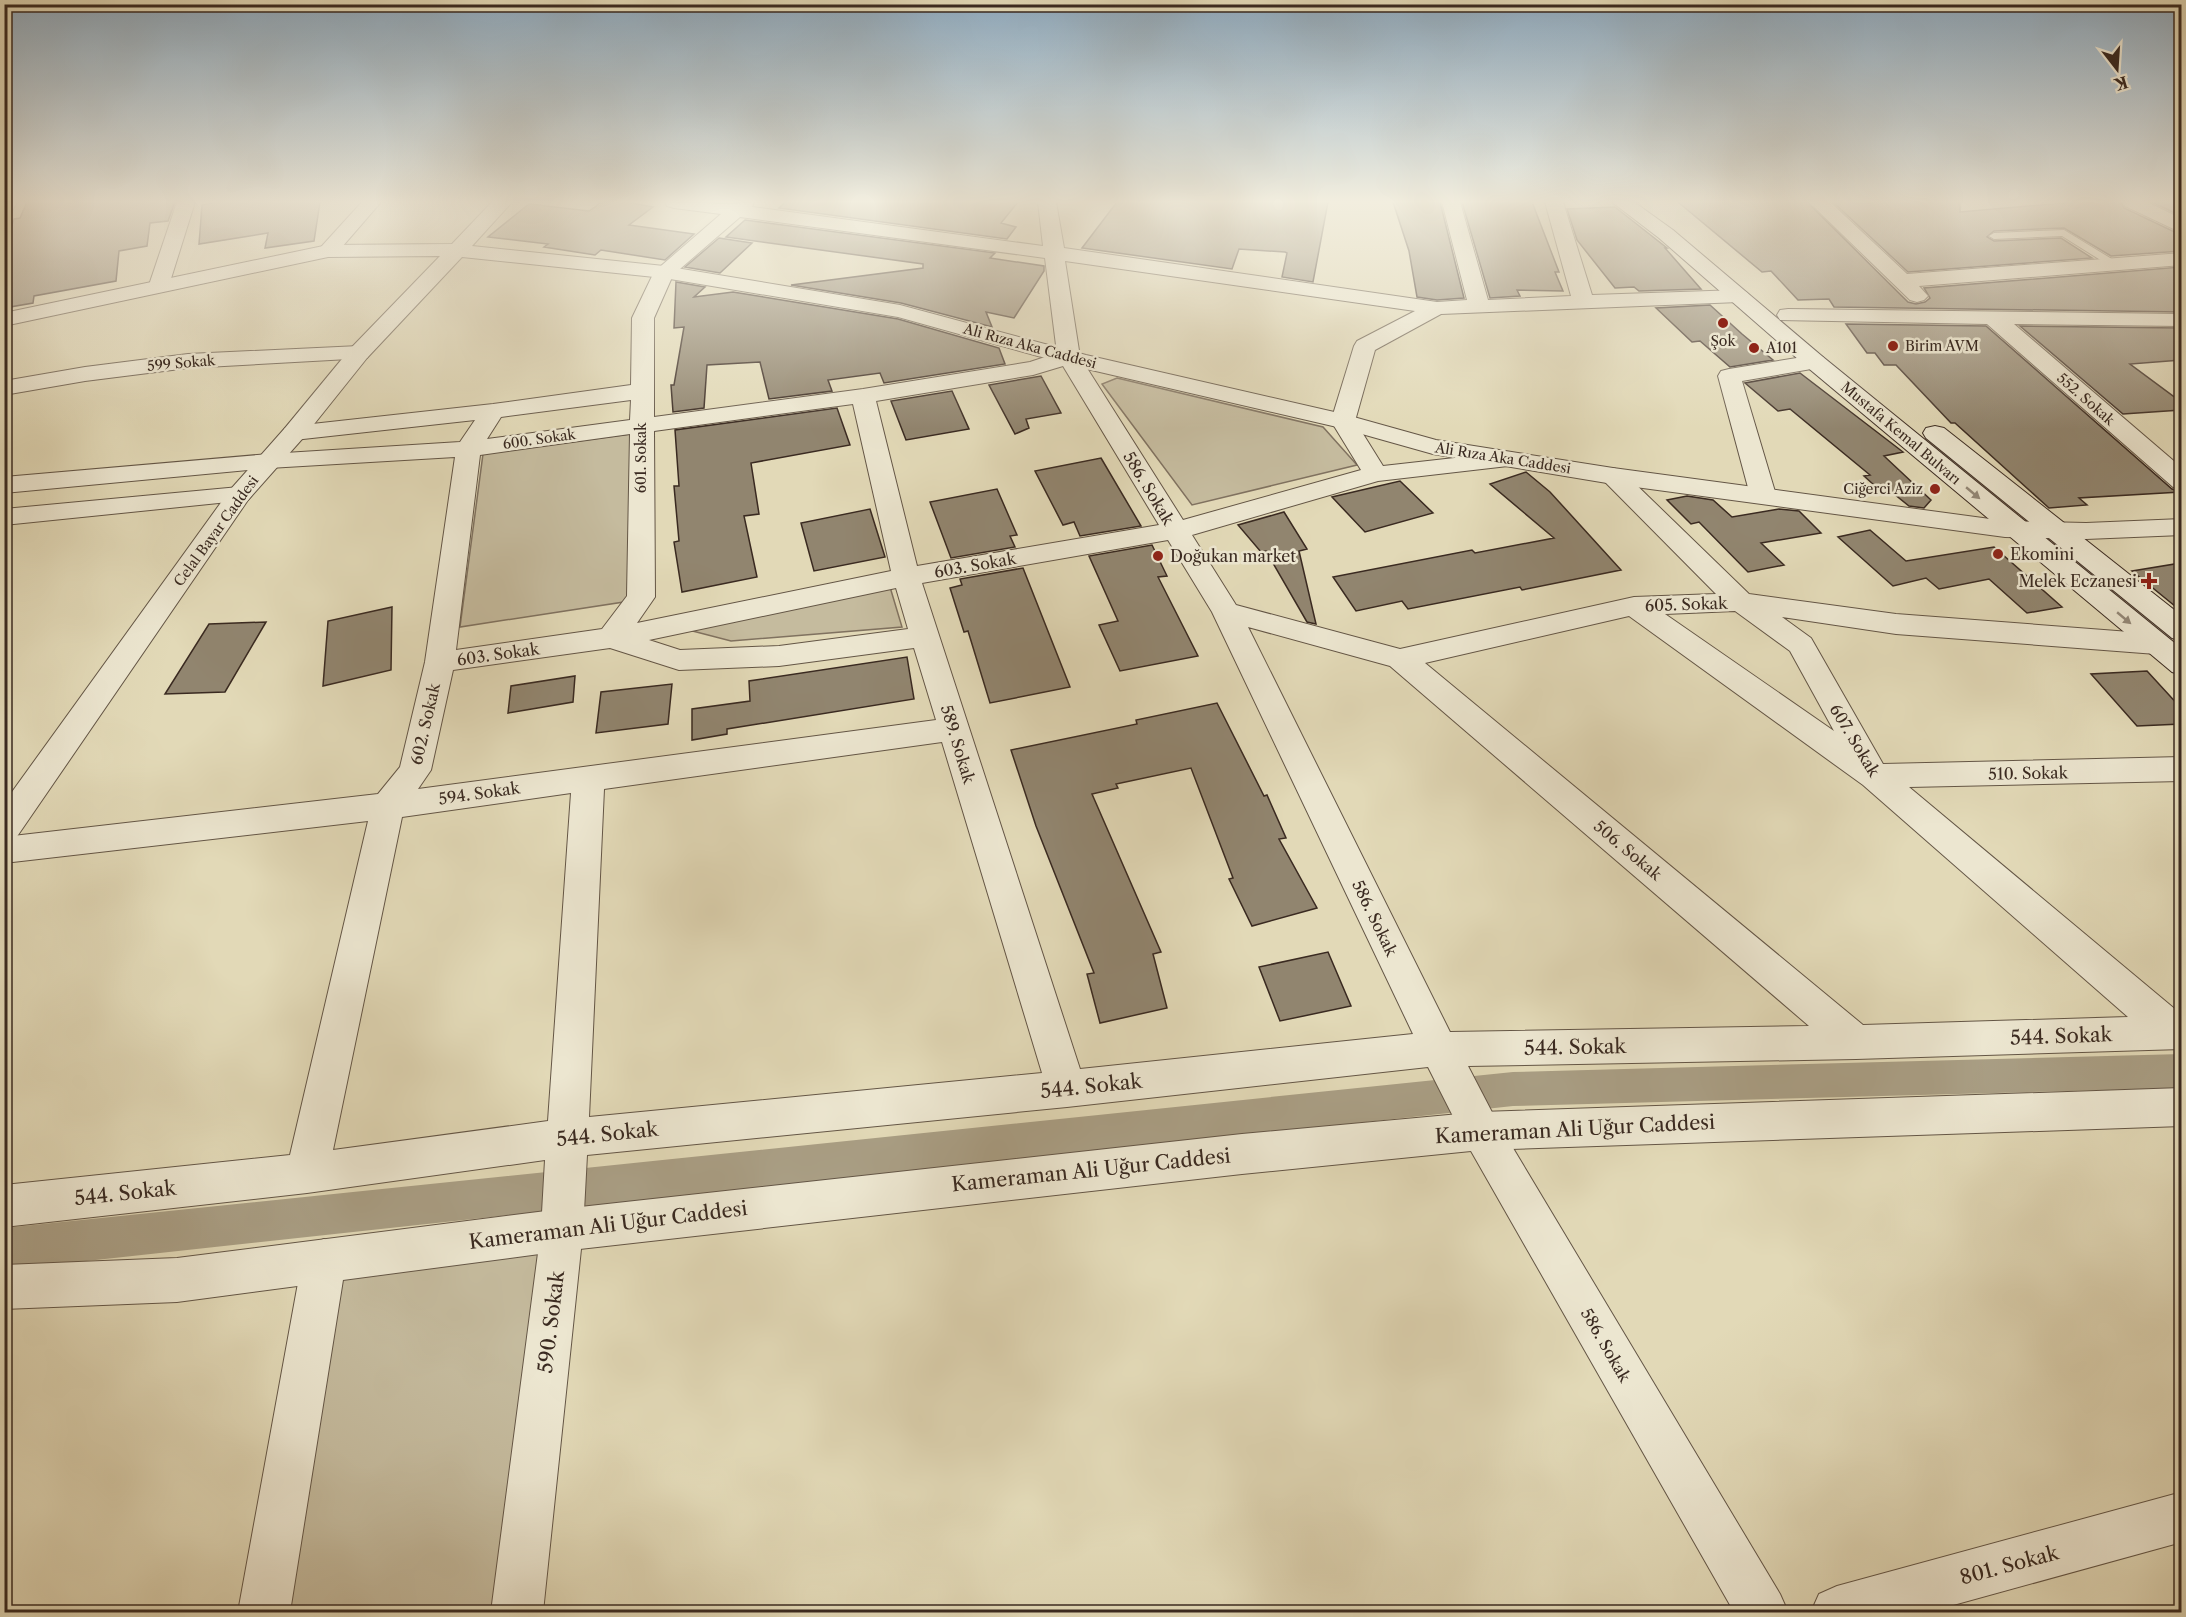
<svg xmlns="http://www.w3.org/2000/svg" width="2186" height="1617" font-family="'Libre Caslon Text',serif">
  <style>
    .green { fill: #c5bb9e; stroke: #807260; stroke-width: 1.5 }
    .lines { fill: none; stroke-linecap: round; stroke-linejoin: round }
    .canal { fill: #a99e84; fill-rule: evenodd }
    .building { fill: #91856f; stroke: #3a2a21; stroke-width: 1.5 }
    .service-casing { stroke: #645646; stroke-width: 2 }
    .minor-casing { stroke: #645646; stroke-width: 2 }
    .tertiary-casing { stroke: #645646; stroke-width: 2 }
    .secondary-casing { stroke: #3a2a21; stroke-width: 2 }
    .service { fill: #ece6d0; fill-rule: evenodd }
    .minor { fill: #ece6d0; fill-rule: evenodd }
    .tertiary { fill: #ece6d0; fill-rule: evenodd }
    .secondary { fill: #ece6d0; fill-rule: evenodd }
    .oneway { fill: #938878 }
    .poi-dot { fill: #8f2418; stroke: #ece6d0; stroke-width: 2 }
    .labels { text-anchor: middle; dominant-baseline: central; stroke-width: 5; stroke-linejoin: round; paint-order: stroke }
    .far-poi-label { font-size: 14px; fill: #3a2a21; stroke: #ece6d0; text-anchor: start }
    .far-street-label { font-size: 14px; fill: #3a2a21; stroke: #ece6d0 }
    .street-label { font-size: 16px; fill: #3a2a21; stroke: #ece6d0 }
    .poi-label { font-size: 16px; fill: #3a2a21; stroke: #ece6d0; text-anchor: start }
    .near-street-label { font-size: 20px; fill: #3a2a21; stroke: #ece6d0 }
  </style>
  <rect width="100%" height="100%" fill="#e2d9b7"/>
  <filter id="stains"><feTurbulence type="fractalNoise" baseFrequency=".00333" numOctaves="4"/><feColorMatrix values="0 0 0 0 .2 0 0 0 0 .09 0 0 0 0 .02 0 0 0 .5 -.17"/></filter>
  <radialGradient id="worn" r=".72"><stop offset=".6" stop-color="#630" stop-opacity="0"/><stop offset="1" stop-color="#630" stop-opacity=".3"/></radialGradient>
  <!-- green -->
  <path class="green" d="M1117 378 1323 427 1357 465 1192 505 1102 384Z
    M630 434V601L460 627 483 454Z
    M890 587 902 627 731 641 681 628Z
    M547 1244 494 1612H286L338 1271Z"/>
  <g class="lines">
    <!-- canal -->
    <path class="canal" d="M2182 1054V1088L1513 1106 4 1270V1228L1513 1072Z"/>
  </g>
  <!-- building -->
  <path class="building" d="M27 202H175L168 221 150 223 147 246 119 251 116 281 34 296 33 303 4 308V238L8 237 14 219 20 218Z
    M217 202H320L314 241 265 248 268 233 199 244 202 205Z
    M602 202H626L653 207 629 225 694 234 665 260 601 250 595 255 544 247 548 244 488 237 529 204 589 211Z
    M785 202H1018L1001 223 1016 227 1007 239 779 208Z
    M1117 202H1328L1313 282 1282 277 1287 253 1285 252 1239 249 1232 269 1082 248Z
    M1393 202H1440L1464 298 1437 300 1417 297 1409 251Z
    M1462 202H1532L1559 272H1555L1563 291 1517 290 1520 296 1490 298Z
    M1678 202H1807L1908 302 1916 304 1925 302 1930 298 1924 288 2181 267V312L1834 307 1829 299 1798 300 1771 271 1762 272Z
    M1833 202H1960V212L2076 202H2121L2124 208 2181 235V251L2111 256 2064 228 1994 231 1987 237 1994 241 2061 238 2092 258 1908 272Z
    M2152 202H2181V216Z
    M1615 207 1667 248H1665L1701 289 1639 291 1634 287 1615 288 1577 240 1567 209Z
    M745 220 995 253 990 258 1044 266V271L1014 318 986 312 992 327 901 303 791 285 923 268V264L726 237Z
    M719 238 752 243 720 273 685 267Z
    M676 282 705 287 694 297 733 292 898 319 999 348 1005 364 884 383 880 373 828 380 832 391 769 399 760 362 707 365 704 408 673 412 671 385H674L684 327 674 328Z
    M1710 305 1742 334 1773 360 1730 367 1700 341 1692 342 1656 308Z
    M1846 324 1986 326 2172 489 2181 492 2079 498 2087 505 2049 508 1955 423H1951L1896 365H1884L1875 353H1867Z
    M2020 326 2181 328V360L2130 364 2181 402V410L2123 414Z
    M1800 373 1903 452 1884 456 1931 500 1924 508 1909 506 1894 494H1884L1864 476 1870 475 1790 409 1778 411 1745 383Z
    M1041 376 1061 413 1026 419 1029 428 1015 434 989 385Z
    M952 391 969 429 906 440 891 401Z
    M837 408 850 445 751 463 759 514 744 516 757 577 682 592 674 542 679 541 674 486H679L675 430Z
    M1101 458 1141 526 1080 536 1074 522 1063 525 1035 471Z
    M1526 472 1550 492 1621 570 1522 590 1520 587 1408 609 1402 601 1356 611 1333 577 1472 550 1475 553 1554 538 1490 484Z
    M1400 481 1433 513 1365 532 1332 497Z
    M997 489 1017 535 1010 536 1015 547 951 558 930 502Z
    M1687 496 1713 500 1732 517 1779 509 1799 511 1821 533 1761 543 1784 565 1748 572 1699 522 1691 524 1667 500Z
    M870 509 885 557 814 571 801 523Z
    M1284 512 1307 549 1299 551 1316 624 1307 622 1266 551 1261 552 1238 525Z
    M1870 530 1906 561 1994 547 2062 607 2027 613 1989 579 1939 589 1926 578 1893 586 1838 537Z
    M1152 545 1167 576 1158 577 1198 656 1120 671 1099 625 1118 621 1089 556Z
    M2181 563V611L2132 571Z
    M1023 568 1070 687 990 703 968 631 964 632 950 588 962 585 960 579Z
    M392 607 391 670 323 686 328 621Z
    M266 622 225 692 165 694 209 624Z
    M907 657 914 699 727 729V734L692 740V709L750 701 749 681Z
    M2147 671 2181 708V724L2137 726 2091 674Z
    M575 676 573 702 508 713 511 686Z
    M672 684 668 724 596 733 601 692Z
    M1217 703 1264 796 1267 795 1286 838 1279 839 1317 908 1252 926 1229 879 1233 878 1191 768 1116 784 1118 788 1092 794 1161 952 1153 954 1167 1008 1100 1023 1087 974 1094 973 1036 826 1011 750 1137 724 1136 720Z
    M1328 952 1351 1006 1280 1021 1259 967Z"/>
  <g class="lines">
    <!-- service casing -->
    <g class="service-casing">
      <path id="service" d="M2064 230 2120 264 2118 266H2110L2062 236 1994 239 1989 236 1994 233Z"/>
    </g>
    <!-- minor casing -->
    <g class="minor-casing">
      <path id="minor" d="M4 202H17L11 213 4 215Z
        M177 202H195L169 285 166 289 159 291 152 289 149 285Z
        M362 202H381L335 255H321L318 251 321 247Z
        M665 202 732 204 754 202 752 207 1043 246 1038 202H1056L1064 248 1437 302 1467 300 1442 202H1460L1488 300 1571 296 1545 202H1563L1592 295 1739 290 1746 292 1750 296 1746 300 1739 302 1441 314 1375 350 1355 421 1383 466 1508 452 1517 454 1520 459 1517 464 1508 466 1378 481 1192 535 1236 605 1400 649 1634 597 1716 594 1604 481 1600 476 1604 471 1613 468 1622 471 1749 594 1896 614 2156 634 2166 637 2171 644 2166 651 2156 654 1896 634 1782 617 1811 638 1883 764 2182 757V781L1909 787 2182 1015V1049L1856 1059 1468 1066 1495 1118 1780 1594 1788 1612H1734L1467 1144 1428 1067 1067 1107 587 1155 583 1230 543 1612H491L541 1230 545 1160 307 1193 4 1227V1185L290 1155 368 821 4 863V837L378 794 400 767 425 662 455 457 269 468 4 493V477L269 454 460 442 475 420 294 440 285 438 282 433 285 428 294 426 493 404 631 385 632 318 654 272 721 214 674 208 667 206ZM740 217 1045 258 1057 353 1030 362 863 389 654 417V318L673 275ZM1065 261 1415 311 1357 341 1354 346 1331 421 1361 470 1183 520 1080 357ZM1063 366 1159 525 917 566 876 401 1033 375ZM631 400 630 420 487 439 501 417ZM853 404 891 571 637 623 655 597 654 431ZM630 434 627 596 602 629 456 650 480 455ZM1168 540 1212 612 1413 1034 1080 1069 922 583ZM896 588 908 629 779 646 680 650 649 640ZM1735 611 1790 651 1834 731 1665 614ZM1629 616 1863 785 2128 1017 1863 1025 1425 663ZM1248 627 1390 666 1809 1026 1450 1032ZM610 648 679 670 779 666 914 648 936 720 418 789 431 770 453 670ZM942 742 1042 1073 589 1117 604 789ZM571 793 548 1121 333 1150 402 817Z
        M1809 202H1830L1907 274 2182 253V265L1919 286 1928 296 1924 300 1917 302 1910 300Z
        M1788 309 2182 314V326L2014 324 2182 468V489L2173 487 1987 324 1780 320 1777 315 1780 310Z
        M359 346 367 348 370 353 367 358 188 368 85 381 4 395V381L85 367 188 354Z
        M1815 355 1823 357 1826 362 1823 367 1742 381 1776 495 1772 500 1763 503 1754 500 1750 495 1718 376 1721 371 1729 369Z
        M239 487 248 490 252 495 248 500 4 525V509Z
        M324 1239 339 1246 346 1261 290 1612H238L302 1261 309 1246Z
        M2182 1492V1542L1928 1612H1811L1819 1594 1837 1586Z"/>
    </g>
    <!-- tertiary casing -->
    <g class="tertiary-casing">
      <path id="tertiary" d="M492 202H512L472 246 664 266 900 305 1086 355 1343 414 1436 440 1613 468 2005 521 2086 523 2182 519V535L2086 539 2005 537 1613 484 1433 454 1337 427 1074 366 898 317 664 278 462 257 367 358 303 438 248 500 16 838 4 842V803L230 490 285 428 351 348 440 256 328 257 4 326V313L328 245 452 244Z
        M2123 202H2147L2182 219V233L2125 206Z
        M2182 1088V1126L1481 1150 1242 1174 562 1251 177 1302 4 1309V1265L177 1258 562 1209 1242 1134 1481 1112Z"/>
    </g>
    <!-- secondary casing -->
    <g class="secondary-casing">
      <path id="secondary" d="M1612 202H1634L1673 230 1823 357 2182 649V675L2172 672 1807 367 1659 238Z
        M1935 426 1944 428 2182 616V641L2172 638 1926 438 1923 433 1926 428Z"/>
    </g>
    <!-- service -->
    <use href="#service" class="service"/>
    <!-- minor -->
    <use href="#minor" class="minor"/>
    <!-- tertiary -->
    <use href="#tertiary" class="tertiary"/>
    <!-- secondary -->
    <use href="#secondary" class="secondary"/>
  </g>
  <!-- one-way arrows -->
  <defs><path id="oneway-solid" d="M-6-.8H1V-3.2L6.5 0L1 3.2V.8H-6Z" transform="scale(1.5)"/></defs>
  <g class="oneway">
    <use href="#oneway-solid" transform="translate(1973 493) rotate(40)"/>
    <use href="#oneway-solid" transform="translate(2124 618) rotate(40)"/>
  </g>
  <!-- sky -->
  <linearGradient id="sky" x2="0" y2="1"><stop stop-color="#8fabc0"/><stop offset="0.47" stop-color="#f2eedf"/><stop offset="1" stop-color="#f2eedf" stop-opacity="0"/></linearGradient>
  <rect width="2186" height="429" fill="url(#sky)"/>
  <!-- markers -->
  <g class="poi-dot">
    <circle cx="1723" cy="323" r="6"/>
    <circle cx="1893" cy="346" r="6"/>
    <circle cx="1754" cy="348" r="6"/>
    <circle cx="1935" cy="489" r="6"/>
    <circle cx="1998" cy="554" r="6"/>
    <circle cx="1158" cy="556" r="6"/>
    <path d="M2146 572h6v6h6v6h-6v6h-6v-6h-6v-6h6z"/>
  </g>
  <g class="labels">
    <!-- far-poi labels -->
    <g class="far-poi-label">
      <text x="1723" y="341" text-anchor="middle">Şok</text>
      <text x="1905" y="346">Birim AVM</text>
      <text x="1766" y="348">A101</text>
      <text x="1923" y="489" text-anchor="end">Ciğerci Aziz</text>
    </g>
    <!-- far-street labels -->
    <g class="far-street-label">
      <text transform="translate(1030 346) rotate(15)">Ali Rıza Aka Caddesi</text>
      <text transform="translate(181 363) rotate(-5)">599 Sokak</text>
      <text transform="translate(2086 399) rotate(41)">552. Sokak</text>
      <text transform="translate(1901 433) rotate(40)">Mustafa Kemal Bulvarı</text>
      <text transform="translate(539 439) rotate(-8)">600. Sokak</text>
      <text transform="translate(641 458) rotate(-90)">601. Sokak</text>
      <text transform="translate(1503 458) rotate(9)">Ali Rıza Aka Caddesi</text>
      <text transform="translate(216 531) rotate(-54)">Celal Bayar Caddesi</text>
    </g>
    <!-- street labels -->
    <g class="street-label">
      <text transform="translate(1149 488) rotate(59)">586. Sokak</text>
      <text transform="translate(975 565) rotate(-10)">603. Sokak</text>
      <text transform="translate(1686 604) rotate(-2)">605. Sokak</text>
      <text transform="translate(498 654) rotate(-8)">603. Sokak</text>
      <text transform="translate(425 724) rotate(-77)">602. Sokak</text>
      <text transform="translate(1855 740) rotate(59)">607. Sokak</text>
      <text transform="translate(958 744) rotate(73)">589. Sokak</text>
      <text transform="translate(2028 773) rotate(-1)">510. Sokak</text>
      <text transform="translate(479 793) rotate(-8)">594. Sokak</text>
      <text transform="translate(1628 850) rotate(40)">506. Sokak</text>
      <text transform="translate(1375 918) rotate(64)">586. Sokak</text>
      <text transform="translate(1606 1345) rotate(60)">586. Sokak</text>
    </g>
    <!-- poi labels -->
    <g class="poi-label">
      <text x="2010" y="554">Ekomini</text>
      <text x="1170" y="556">Doğukan market</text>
      <text x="2137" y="581" text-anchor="end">Melek Eczanesi</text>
    </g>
    <!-- near-street labels -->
    <g class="near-street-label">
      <text transform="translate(2061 1036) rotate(-2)">544. Sokak</text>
      <text transform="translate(1575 1047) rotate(-1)">544. Sokak</text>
      <text transform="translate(1091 1086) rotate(-6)">544. Sokak</text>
      <text transform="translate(1575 1129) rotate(-3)">Kameraman Ali Uğur Caddesi</text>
      <text transform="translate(607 1134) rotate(-6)">544. Sokak</text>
      <text transform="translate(1091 1170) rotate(-6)">Kameraman Ali Uğur Caddesi</text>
      <text transform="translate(125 1193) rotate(-6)">544. Sokak</text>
      <text transform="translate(608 1225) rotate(-7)">Kameraman Ali Uğur Caddesi</text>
      <text transform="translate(551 1322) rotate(-83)">590. Sokak</text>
      <text transform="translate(2009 1565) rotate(-15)">801. Sokak</text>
    </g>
  </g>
  <!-- margin -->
  <rect width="2186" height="1617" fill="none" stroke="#e2d9b7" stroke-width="24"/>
  <rect x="6" y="6" width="2174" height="1605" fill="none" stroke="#3a2a21" stroke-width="3"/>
  <rect x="12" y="12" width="2162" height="1593" fill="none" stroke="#3a2a21" stroke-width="1.5"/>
  <!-- north arrow -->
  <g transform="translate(2117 69) rotate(163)" stroke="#ece6d0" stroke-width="4.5" paint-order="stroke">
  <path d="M0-4.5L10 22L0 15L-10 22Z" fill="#3a2a21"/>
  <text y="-9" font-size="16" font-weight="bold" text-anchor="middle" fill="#3a2a21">K</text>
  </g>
  <rect width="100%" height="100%" filter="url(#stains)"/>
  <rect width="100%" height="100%" fill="url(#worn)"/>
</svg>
